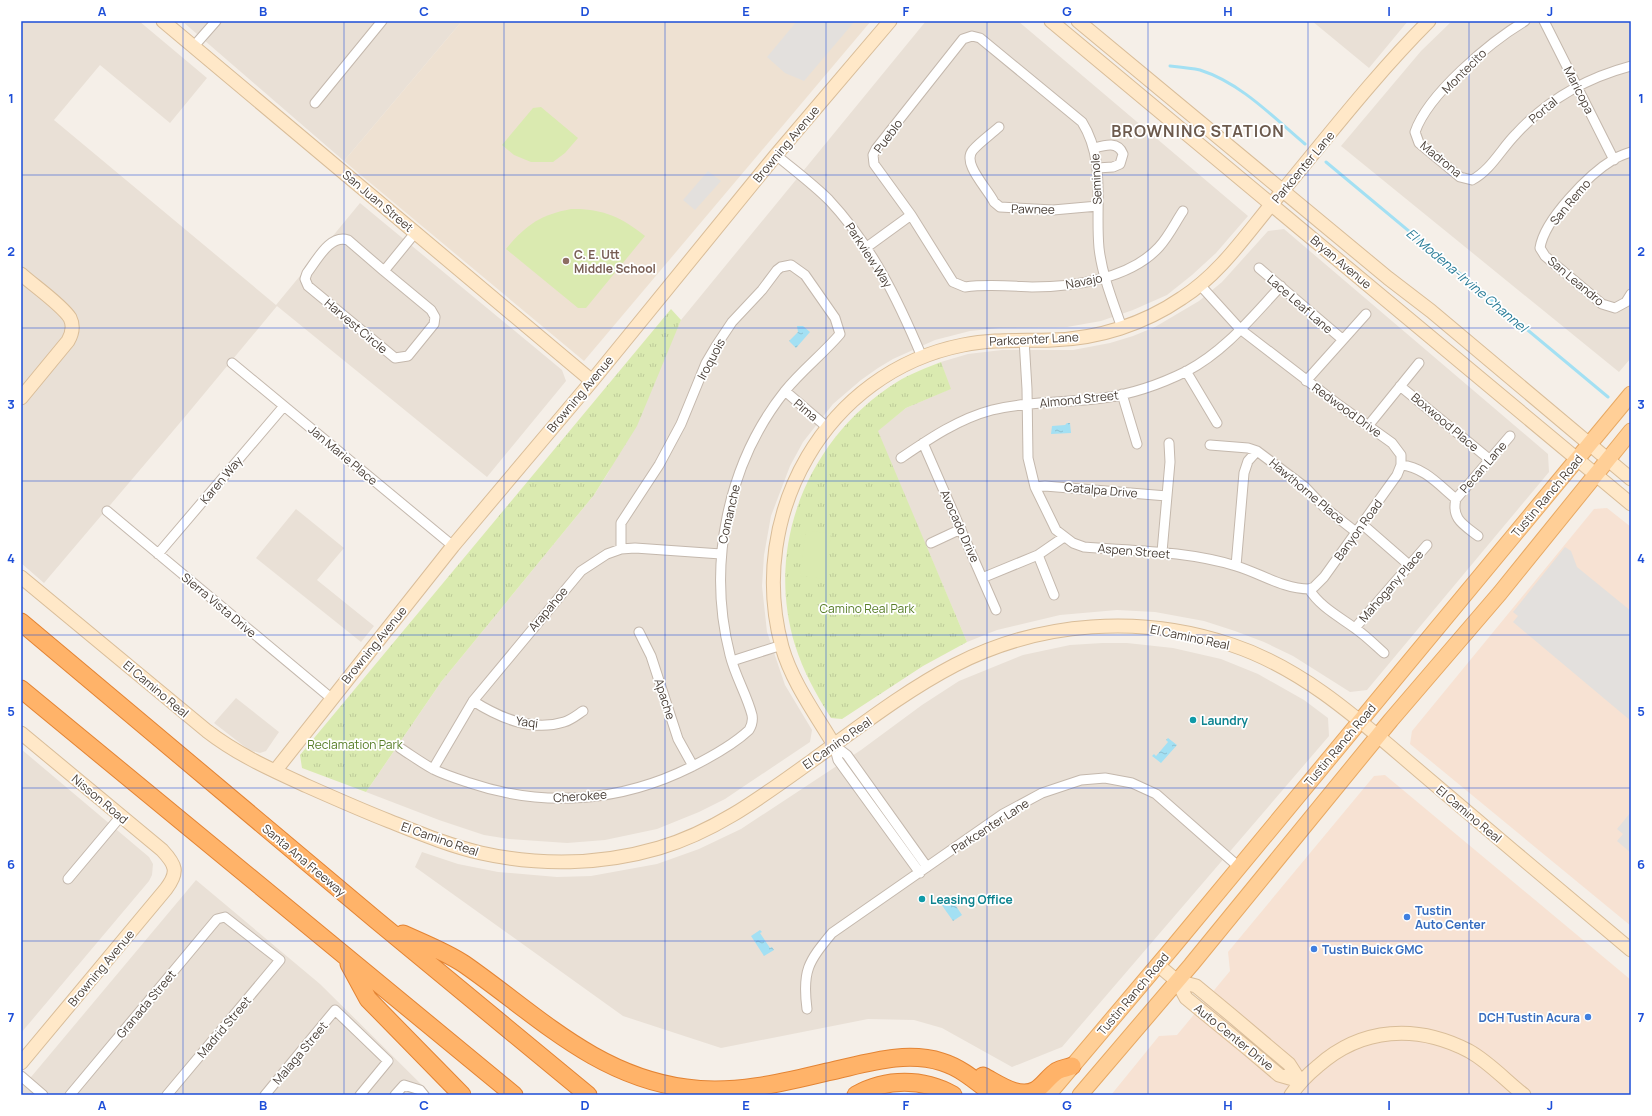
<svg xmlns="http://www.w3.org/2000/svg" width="1652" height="1116" font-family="Manrope,sans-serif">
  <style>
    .residential { fill: #e9e0d6 }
    .commercial { fill: #f7e2d3 }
    .education { fill: #eee1d2 }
    .grass { fill: url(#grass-tufts) }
    .garden { fill: #daeab0 }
    .parking { fill: #e3e0dd }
    .water { fill: url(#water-ripples) }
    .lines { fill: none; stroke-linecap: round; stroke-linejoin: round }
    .stream { stroke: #a3e0f3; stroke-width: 3 }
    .street-casing { stroke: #c4b8ad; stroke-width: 11 }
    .secondary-casing { stroke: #d9bd99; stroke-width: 15 }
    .primary-casing { stroke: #e8a963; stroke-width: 17 }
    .highway-casing { stroke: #e38434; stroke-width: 19 }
    .street { stroke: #fff; stroke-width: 9 }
    .secondary { stroke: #ffe8c8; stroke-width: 13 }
    .primary { stroke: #ffcf97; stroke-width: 15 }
    .highway { stroke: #ffb369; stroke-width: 17 }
    .grid { fill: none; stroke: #1d4ed8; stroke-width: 1; stroke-opacity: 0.55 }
    .education-dot { fill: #8d6e63; stroke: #fff; stroke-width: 1.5 }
    .culture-dot { fill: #0f9aa8; stroke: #fff; stroke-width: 1.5 }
    .shop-dot { fill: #3f7fe0; stroke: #fff; stroke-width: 1.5 }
    .labels { text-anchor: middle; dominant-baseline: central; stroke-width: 3.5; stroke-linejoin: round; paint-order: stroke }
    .street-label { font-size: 12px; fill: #483e36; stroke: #fff }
    .education-label { font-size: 12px; font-weight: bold; fill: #785e54; stroke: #fff; text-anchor: start }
    .park-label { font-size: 12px; fill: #577d27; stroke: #fff }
    .culture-label { font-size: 12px; font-weight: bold; fill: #0d838f; stroke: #fff; text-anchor: start }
    .shop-label { font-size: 12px; font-weight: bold; fill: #366cbe; stroke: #fff; text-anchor: start }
    .water-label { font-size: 13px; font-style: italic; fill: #267b97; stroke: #fff }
    .district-label { font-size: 16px; font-weight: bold; letter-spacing: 1px; fill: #6c5a4d; stroke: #fff }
    .neatline { fill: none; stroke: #1d4ed8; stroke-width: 1.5 }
    .grid-label { font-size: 13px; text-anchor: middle; font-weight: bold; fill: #1d4ed8 }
  </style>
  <defs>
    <pattern id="grass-tufts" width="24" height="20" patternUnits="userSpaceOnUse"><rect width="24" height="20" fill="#daeab0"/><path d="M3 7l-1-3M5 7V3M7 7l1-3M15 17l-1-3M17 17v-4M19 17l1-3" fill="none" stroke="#bdca98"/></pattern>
    <pattern id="water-ripples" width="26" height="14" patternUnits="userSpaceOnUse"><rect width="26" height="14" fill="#a3e0f3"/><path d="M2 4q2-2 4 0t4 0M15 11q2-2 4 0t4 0" fill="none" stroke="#8ec1d1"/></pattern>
  </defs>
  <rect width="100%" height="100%" fill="#f5efe8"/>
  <!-- residential -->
  <path class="residential" d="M21 21H139L207 78 170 123 100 65 54 120 276 305 360 203 562 370 566 381 487 477 277 306 184 418 44 583 21 563Z
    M182 21H462L344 161Z
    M926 21H1018L1248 216 1216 253 1192 275 1167 295 1133 310 1101 321 1067 327 999 328 970 331 935 340 893 359 878 368 861 380 833 404 803 442 790 466 771 516 764 555 762 586 767 632 785 685 812 730 810 742 725 799 699 812 657 829 605 840 567 843 509 839 484 835 439 820 366 792 441 682 594 495 608 473 681 320Z
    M1312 21H1408L1369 68Z
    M1452 21H1631V358L1619 372 1341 146 1421 51Z
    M1284 229 1548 454 1549 472 1367 690 1350 692 1293 656 1264 642 1235 631 1204 621 1155 612 1117 610 1060 615 997 630 967 642 877 431 906 408 950 389 941 362 968 354 1002 350H1073L1110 343 1133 336 1155 327 1199 301 1222 282 1268 231Z
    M296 509 344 548 317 580 374 626 361 642 256 558Z
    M1102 643H1127L1173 648 1221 659 1258 674 1304 700 1328 718 1329 736 1062 1047 1012 1067 942 1028 914 1020 868 1019 721 1048 623 1016 415 867 422 852 458 864 498 872 557 877 591 876 657 864 699 849 741 829 861 750 922 705 959 681 1023 655 1070 645Z
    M236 698 279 732 266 751 260 753 249 750 214 723Z
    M21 749 149 857 153 864 152 875 149 881 21 1033Z
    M196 880 320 984 432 1095H21V1089Z"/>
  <!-- commercial -->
  <path class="commercial" d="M1607 508 1631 527V926L1410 744 1412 731 1594 509Z
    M1385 775 1631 980V1095H1111L1159 1036 1177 1035 1230 971 1228 952 1374 776Z"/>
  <!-- education -->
  <path class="education" d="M462 21H871L584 361 344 161Z"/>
  <!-- grass -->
  <path class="grass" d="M671 309 681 320 637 426 594 495 441 682 366 792 302 768 300 755Z
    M941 362 951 389 906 408 878 431 967 642 923 666 842 719 831 718C816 694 803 671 795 645 764 544 809 437 897 382 910 374 926 368 941 362Z"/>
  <!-- garden -->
  <path class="garden" d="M541 107 578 138 565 153 553 162H531L514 155 502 145 533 108Z
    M571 209C601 208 622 217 645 236L586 308H578L506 249C526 225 540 215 571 209Z
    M806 530 831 534 825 579 800 576Z"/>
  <!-- parking -->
  <path class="parking" d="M797 21H855L804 81 785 73 767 57Z
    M708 171 721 181 695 210 683 200Z
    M1565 547 1571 551 1577 567 1631 611V721L1513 622 1518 616 1513 612Z
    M1631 812V853L1617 841 1623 834 1617 829Z"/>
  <!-- water -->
  <path class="water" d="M797 326H803L810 332 796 348 789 341 798 332Z
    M1067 423H1070L1071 433 1051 434 1052 426 1065 425Z
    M1168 738 1177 745 1161 763 1152 756 1154 754 1156 756 1168 742 1166 740Z
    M950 897 954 898V903L962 915 953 921 941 904Z
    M760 930 762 932 760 933 770 948 772 947 774 950 764 956 751 936Z"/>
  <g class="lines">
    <!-- stream -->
    <path class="stream" d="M1170 66C1180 67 1191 68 1200 70 1241 83 1273 117 1305 144
      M1326 162 1608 397"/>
    <!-- street casing -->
    <g class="street-casing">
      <path id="street" d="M1525 21C1490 42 1428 94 1415 132L1419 143 1460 177 1472 180C1491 170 1501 149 1516 134 1548 99 1586 78 1631 66
        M1544 21 1614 160
        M194 46 216 21
        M315 103 382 21
        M999 127C990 135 980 142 973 150 961 163 988 189 994 202L1000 207 1053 210 1098 206
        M1094 148C1105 145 1118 141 1123 154L1120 164 1113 167 1097 168
        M1631 152C1625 154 1619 156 1614 159 1589 174 1544 220 1540 248L1545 256 1602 304 1615 308 1626 302 1631 294
        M776 155C794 170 813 184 829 200 872 246 898 300 922 357
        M867 247 911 215
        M1259 268 1342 339
        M384 271 348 240C330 234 317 260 307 273L305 279 308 286 395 358 408 356 434 324 435 317 431 310 384 271 415 233
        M1200 285 1240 329 1339 405 1392 443 1401 455V465C1424 467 1439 485 1456 499 1451 519 1464 525 1478 536
        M1122 328C1113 302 1102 275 1099 248 1095 205 1106 160 1082 122L980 38 972 36 963 39 876 149 873 155 874 164 911 215 953 282 965 287C987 284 1010 286 1032 287 1073 287 1130 279 1159 247 1169 236 1175 223 1183 211
        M1024 339 1027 389 1028 458 1035 487 1056 530 1073 543 1084 547C1135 551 1187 551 1236 566 1260 573 1283 589 1309 589 1320 607 1340 617 1356 629 1366 636 1375 645 1384 653
        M232 363 453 546
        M1186 371 1217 423
        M1306 381 1366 314
        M1400 386 1489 459
        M785 391 828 428
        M1122 394 1137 444
        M1368 426 1419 363
        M923 443 996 610
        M1210 445 1248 448 1257 451 1305 487 1324 507 1356 532
        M901 458C929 439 958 419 992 410 1028 401 1066 403 1103 398 1132 394 1161 384 1187 371 1225 351 1251 318 1281 286
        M1035 487 1045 486 1167 496
        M1456 499 1510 436
        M107 511 331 698
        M1362 524 1409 565
        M931 543 961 529
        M1162 552 1170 462 1169 443
        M158 554 284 406
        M1038 555 1054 595
        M1236 566 1244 473 1248 461 1257 451
        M982 578 1038 555 1064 537
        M1309 589 1314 587 1324 577 1397 475 1401 465
        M1355 628 1427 545
        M639 632 651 656 678 739 693 766
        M732 661 782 645
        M473 701C500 718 532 732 564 722 571 720 577 715 583 711
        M834 745 847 755 927 867
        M834 745 838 760 920 873
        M400 748C411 755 422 763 433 769 445 775 458 779 470 783 544 808 621 802 691 767 711 757 733 745 749 730 752 725 753 720 752 715 747 695 735 676 730 655 707 565 727 464 785 391 802 370 823 354 840 334L835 318 805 275 791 265 781 267 777 270 762 290 732 322 716 346 706 363 681 424 659 465 621 523V549
        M433 769 473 701 581 571 607 554 621 549 635 548 721 554
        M68 879 121 816
        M807 1009C802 971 808 962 832 933L1003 814 1042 793 1081 780 1105 778 1132 783 1156 794 1239 867
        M21 1076 43 1095
        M70 1095 217 919 225 917 280 960 167 1095
        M265 1095 335 1010 388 1061 360 1095
        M395 1095 404 1085 420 1090 424 1095"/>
    </g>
    <!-- secondary casing -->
    <g class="secondary-casing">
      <path id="secondary" d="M163 21 592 381
        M1051 21 1631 504
        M1078 21 1388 278 1431 311 1631 479
        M21 274C33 285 62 305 70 318 74 326 72 334 68 341L21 398
        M21 577 207 731C238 755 272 770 307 786 334 798 361 810 389 821 419 833 450 846 481 853 539 866 601 865 659 848 717 831 764 795 813 760 859 727 905 691 955 665 1040 621 1142 614 1232 645 1310 671 1370 730 1432 782 1498 838 1565 895 1631 950
        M21 733 162 850C176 865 179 872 166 889L21 1063
        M834 745C815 713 792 682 782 647 746 515 826 372 963 345 993 339 1021 341 1052 340 1098 339 1144 324 1182 298 1218 275 1243 239 1270 206 1322 144 1372 78 1429 21
        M275 771 453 546 592 381 776 155 890 21
        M1158 965 1177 981 1186 998 1247 1048 1279 1075 1300 1081
        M1177 981 1196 986 1231 1015 1289 1064 1300 1081
        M1291 1095C1299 1083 1307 1075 1318 1066 1362 1027 1417 1024 1469 1051 1489 1062 1506 1081 1524 1095"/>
    </g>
    <!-- primary casing -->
    <g class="primary-casing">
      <path id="primary" d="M1048 1095 1173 947 1631 394
        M1080 1095 1191 965 1391 720 1500 593 1631 431"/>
    </g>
    <!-- highway casing -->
    <g class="highway-casing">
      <path id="highway" d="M21 622 376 920 588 1095
        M21 689 514 1095
        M403 934C423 943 446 952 464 964 536 1014 595 1076 686 1088 732 1095 782 1083 827 1072 865 1064 904 1050 942 1062 962 1068 978 1083 994 1095
        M349 964 368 999 462 1095
        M983 1076C997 1083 1019 1100 1036 1090 1044 1085 1049 1076 1057 1071 1062 1068 1068 1068 1072 1066
        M856 1095C886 1078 923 1078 953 1095"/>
    </g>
    <!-- street -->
    <use href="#street" class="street"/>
    <!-- secondary -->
    <use href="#secondary" class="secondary"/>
    <!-- primary -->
    <use href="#primary" class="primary"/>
    <!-- highway -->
    <use href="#highway" class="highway"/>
  </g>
  <!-- grid -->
  <path class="grid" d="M183 21V1095M344 21V1095M504 21V1095M665 21V1095M826 21V1095M987 21V1095M1148 21V1095M1308 21V1095M1469 21V1095M21 175H1631M21 328H1631M21 481H1631M21 635H1631M21 788H1631M21 941H1631"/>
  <!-- markers -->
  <circle class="education-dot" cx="566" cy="261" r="4"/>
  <g class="culture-dot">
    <circle cx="1193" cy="720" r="4"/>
    <circle cx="922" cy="899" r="4"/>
  </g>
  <g class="shop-dot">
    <circle cx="1407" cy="917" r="4"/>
    <circle cx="1314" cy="949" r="4"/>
    <circle cx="1588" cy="1017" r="4"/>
  </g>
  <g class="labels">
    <!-- street labels -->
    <g class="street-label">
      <text transform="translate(1464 71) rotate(-45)">Montecito</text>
      <text transform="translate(1579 90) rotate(63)">Maricopa</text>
      <text transform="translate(1543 110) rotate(-40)">Portal</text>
      <text transform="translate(888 136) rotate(-53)">Pueblo</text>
      <text transform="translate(786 144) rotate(-50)">Browning Avenue</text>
      <text transform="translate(1441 159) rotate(39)">Madrona</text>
      <text transform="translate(1303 167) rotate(-50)">Parkcenter Lane</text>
      <text transform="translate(1096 179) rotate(-93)">Seminole</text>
      <text transform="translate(378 201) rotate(40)">San Juan Street</text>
      <text transform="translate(1570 202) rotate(-50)">San Remo</text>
      <text transform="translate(1033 209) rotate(1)">Pawnee</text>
      <text transform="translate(869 255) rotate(57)">Parkview Way</text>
      <text transform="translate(1341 262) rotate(40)">Bryan Avenue</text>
      <text transform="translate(1084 281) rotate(-11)">Navajo</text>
      <text transform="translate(1576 281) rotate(40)">San Leandro</text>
      <text transform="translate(1300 304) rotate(41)">Lace Leaf Lane</text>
      <text transform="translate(356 326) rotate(40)">Harvest Circle</text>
      <text transform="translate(1034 339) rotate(-3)">Parkcenter Lane</text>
      <text transform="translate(711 359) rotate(-62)">Iroquois</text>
      <text transform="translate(580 394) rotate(-50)">Browning Avenue</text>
      <text transform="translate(1079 399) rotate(-6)">Almond Street</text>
      <text transform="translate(806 410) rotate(40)">Pima</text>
      <text transform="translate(1347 410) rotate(36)">Redwood Drive</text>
      <text transform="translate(1445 422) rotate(40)">Boxwood Place</text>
      <text transform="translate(343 455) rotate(40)">Jan Marie Place</text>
      <text transform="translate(1483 467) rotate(-49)">Pecan Lane</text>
      <text transform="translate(221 480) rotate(-50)">Karen Way</text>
      <text transform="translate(1101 490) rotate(5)">Catalpa Drive</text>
      <text transform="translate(1307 491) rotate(40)">Hawthorne Place</text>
      <text transform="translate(1547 496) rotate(-50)">Tustin Ranch Road</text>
      <text transform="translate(729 514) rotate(-77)">Comanche</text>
      <text transform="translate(960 526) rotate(66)">Avocado Drive</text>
      <text transform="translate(1358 530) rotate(-54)">Banyon Road</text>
      <text transform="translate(1134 551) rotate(5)">Aspen Street</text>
      <text transform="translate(1391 586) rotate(-49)">Mahogany Place</text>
      <text transform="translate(219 605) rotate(40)">Sierra Vista Drive</text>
      <text transform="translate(548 609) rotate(-50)">Arapahoe</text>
      <text transform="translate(1190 637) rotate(12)">El Camino Real</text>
      <text transform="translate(374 645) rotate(-51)">Browning Avenue</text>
      <text transform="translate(156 689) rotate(40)">El Camino Real</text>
      <text transform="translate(665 699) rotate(72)">Apache</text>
      <text transform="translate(527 722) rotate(7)">Yaqi</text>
      <text transform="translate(837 743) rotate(-35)">El Camino Real</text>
      <text transform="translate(1340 745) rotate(-50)">Tustin Ranch Road</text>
      <text transform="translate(580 796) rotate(-4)">Cherokee</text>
      <text transform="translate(100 799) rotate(40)">Nisson Road</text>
      <text transform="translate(1469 814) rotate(40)">El Camino Real</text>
      <text transform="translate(990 826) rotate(-33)">Parkcenter Lane</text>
      <text transform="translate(440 839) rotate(19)">El Camino Real</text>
      <text transform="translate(304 860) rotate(40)">Santa Ana Freeway</text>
      <text transform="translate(101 968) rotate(-50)">Browning Avenue</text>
      <text transform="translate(1133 994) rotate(-50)">Tustin Ranch Road</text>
      <text transform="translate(146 1004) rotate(-50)">Granada Street</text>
      <text transform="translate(224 1027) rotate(-50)">Madrid Street</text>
      <text transform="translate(1234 1037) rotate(39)">Auto Center Drive</text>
      <text transform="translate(300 1053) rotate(-50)">Malaga Street</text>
    </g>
    <!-- education labels -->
    <g class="education-label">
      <text x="574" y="254">C. E. Utt<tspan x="574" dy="14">Middle School</tspan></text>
    </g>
    <!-- park labels -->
    <g class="park-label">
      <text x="867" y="608">Camino Real Park</text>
      <text x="355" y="744">Reclamation Park</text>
    </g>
    <!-- culture labels -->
    <g class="culture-label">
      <text x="1201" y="720">Laundry</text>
      <text x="930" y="899">Leasing Office</text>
    </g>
    <!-- shop labels -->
    <g class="shop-label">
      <text x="1415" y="910">Tustin<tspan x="1415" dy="14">Auto Center</tspan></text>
      <text x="1322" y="949">Tustin Buick GMC</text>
      <text x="1580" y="1017" text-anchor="end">DCH Tustin Acura</text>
    </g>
    <!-- water labels -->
    <g class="water-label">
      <text transform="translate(1467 280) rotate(40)">El Modena-Irvine Channel</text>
    </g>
    <!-- district labels -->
    <g class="district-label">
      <text x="1198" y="131">BROWNING STATION</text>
    </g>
  </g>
  <!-- border -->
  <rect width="1652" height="1116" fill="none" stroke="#ffffff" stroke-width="44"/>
  <rect x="22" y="22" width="1608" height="1072" class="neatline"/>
  <g class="grid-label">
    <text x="102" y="16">A</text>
    <text x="263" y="16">B</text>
    <text x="424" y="16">C</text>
    <text x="585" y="16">D</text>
    <text x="746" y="16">E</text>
    <text x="906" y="16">F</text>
    <text x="1067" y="16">G</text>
    <text x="1228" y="16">H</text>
    <text x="1389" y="16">I</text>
    <text x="1550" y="16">J</text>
    <text x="11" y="103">1</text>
    <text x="1641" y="103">1</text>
    <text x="11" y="256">2</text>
    <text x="1641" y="256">2</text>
    <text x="11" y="409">3</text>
    <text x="1641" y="409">3</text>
    <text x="11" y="563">4</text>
    <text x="1641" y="563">4</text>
    <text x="11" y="716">5</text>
    <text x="1641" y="716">5</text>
    <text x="11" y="869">6</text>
    <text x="1641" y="869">6</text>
    <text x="11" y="1022">7</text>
    <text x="1641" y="1022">7</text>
    <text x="102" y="1110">A</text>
    <text x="263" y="1110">B</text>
    <text x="424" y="1110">C</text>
    <text x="585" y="1110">D</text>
    <text x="746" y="1110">E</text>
    <text x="906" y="1110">F</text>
    <text x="1067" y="1110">G</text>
    <text x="1228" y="1110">H</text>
    <text x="1389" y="1110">I</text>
    <text x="1550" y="1110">J</text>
  </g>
</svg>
